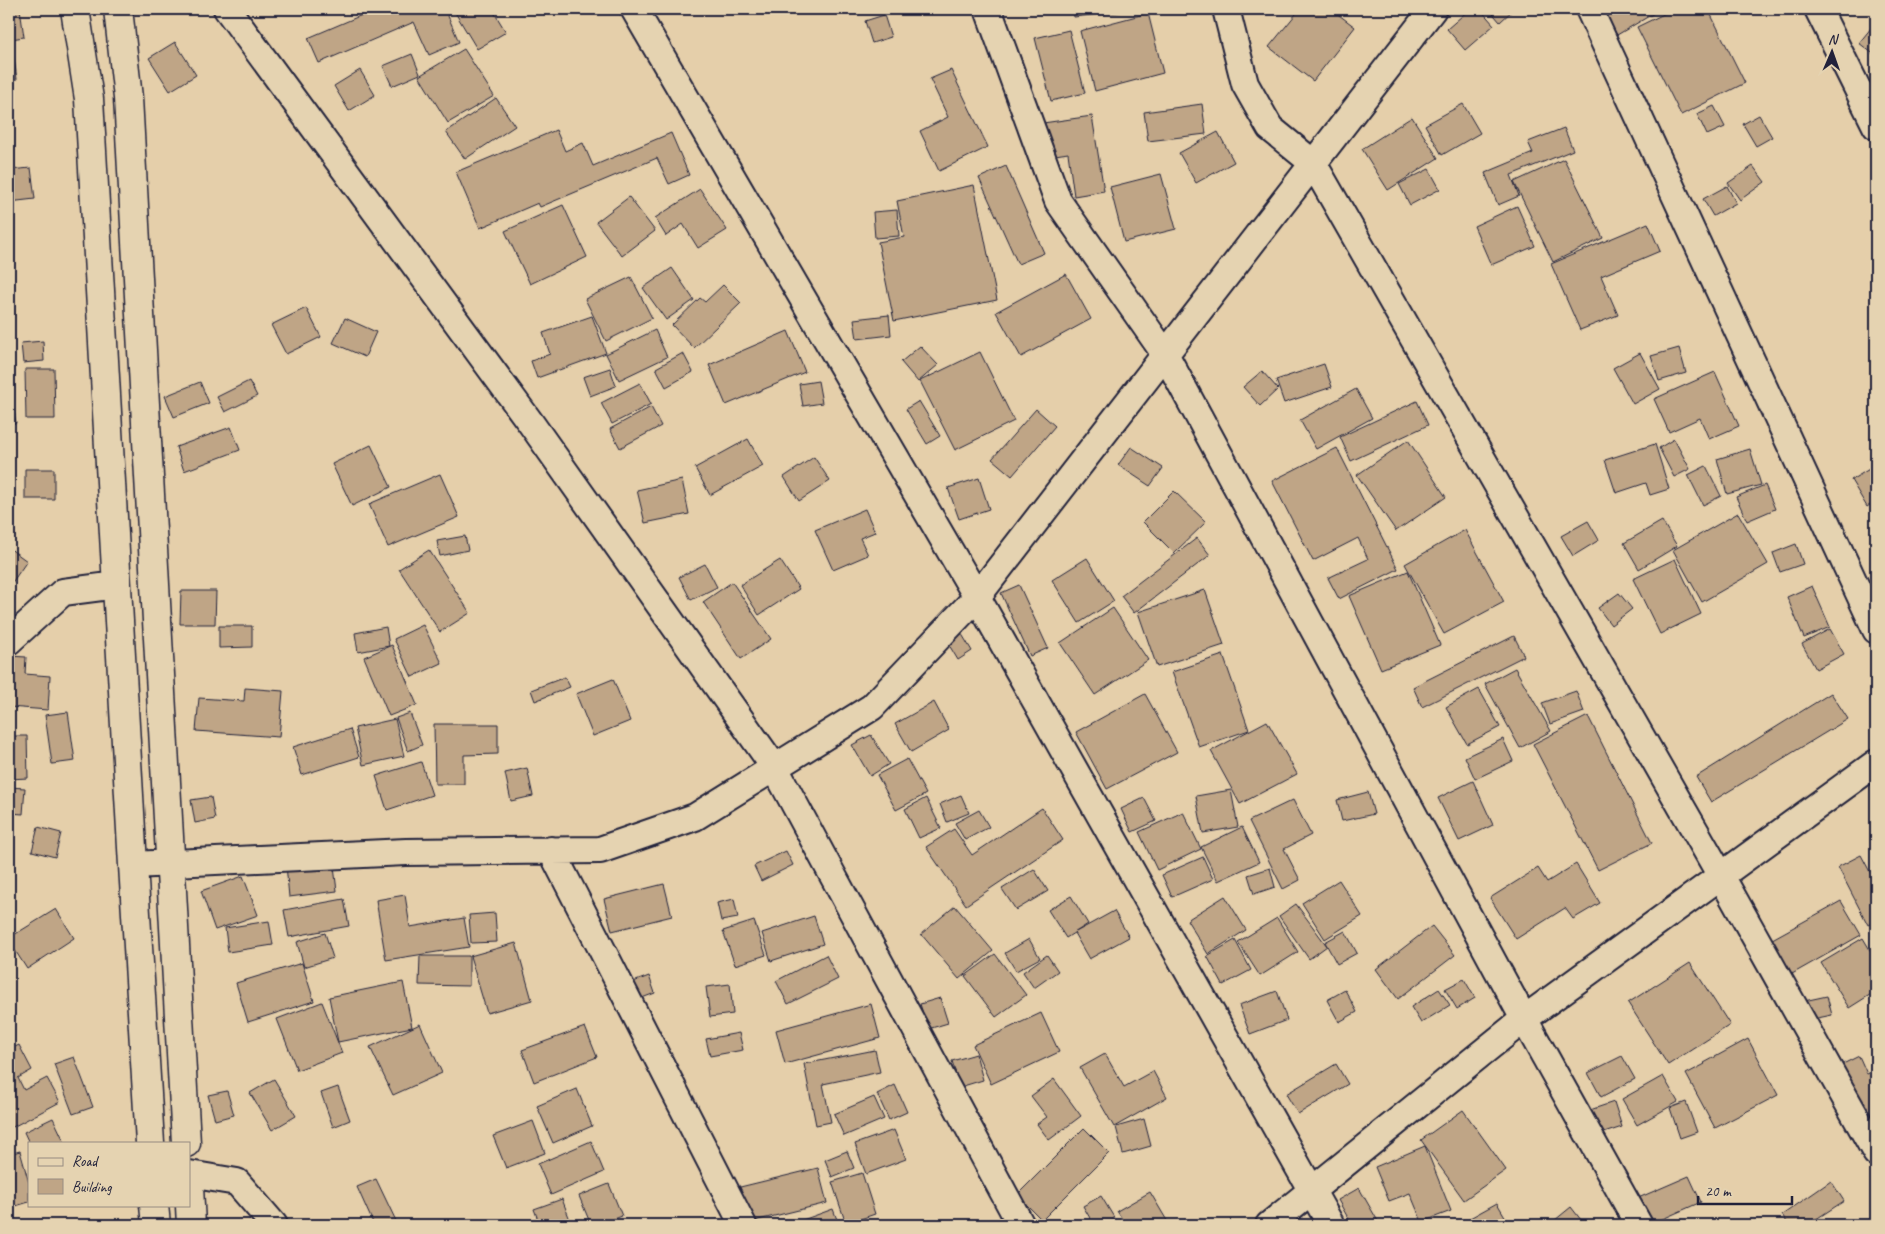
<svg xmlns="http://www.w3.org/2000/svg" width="1885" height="1234" font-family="Caveat,sans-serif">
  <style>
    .building { fill: #bfa586; stroke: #22223b }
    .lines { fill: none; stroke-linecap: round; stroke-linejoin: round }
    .minor-casing { stroke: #22223b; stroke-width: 30 }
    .secondary-casing { stroke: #22223b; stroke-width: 31 }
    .minor { stroke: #e5d3b1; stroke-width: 26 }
    .secondary { stroke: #e5d3b1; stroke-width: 28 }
  </style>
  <rect width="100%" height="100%" fill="#e5cfaa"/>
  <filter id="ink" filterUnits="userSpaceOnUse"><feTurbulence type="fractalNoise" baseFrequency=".02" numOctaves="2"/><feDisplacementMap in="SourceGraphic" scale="10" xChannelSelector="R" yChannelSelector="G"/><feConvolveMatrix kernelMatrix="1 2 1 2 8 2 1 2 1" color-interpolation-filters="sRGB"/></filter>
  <g filter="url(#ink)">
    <!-- building -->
    <path class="building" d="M9 9H20L24 37 11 39 17 79 9 80Z
      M376 9H445L459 42 429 55 414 22 319 63 308 38Z
      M453 9H492L506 32 477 49Z
      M1073 9H1143L1074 17Z
      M1300 9H1331L1355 27 1313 81 1269 47Z
      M1470 9H1480L1494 25 1465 50 1447 29Z
      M1489 9H1514L1500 22Z
      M1601 9H1661L1617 35Z
      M1674 9H1708L1745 83 1681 115 1637 27Z
      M1148 13 1163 73 1095 91 1080 31Z
      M884 15 891 37 872 43 865 21Z
      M1876 22V56L1859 43Z
      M1069 30 1085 93 1051 101 1035 38Z
      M175 42 196 75 170 91 149 58Z
      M464 49 494 96 448 123 419 76Z
      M412 54 420 74 392 86 383 66Z
      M360 70 375 95 349 111 334 86Z
      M951 70 988 147 939 171 920 131 948 117 930 79Z
      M496 98 515 126 465 159 446 132Z
      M1202 104 1206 134 1148 141 1144 112Z
      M1463 104 1480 133 1442 155 1425 125Z
      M1714 106 1725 127 1707 135 1697 114Z
      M1759 115 1772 137 1756 146 1743 124Z
      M1092 116 1104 191 1074 196 1068 153 1049 156 1043 123Z
      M1412 117 1438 158 1388 190 1362 149Z
      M1564 128 1573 150 1511 175 1519 196 1498 205 1485 173 1533 153 1528 142Z
      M556 130 565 151 583 143 593 166 671 133 689 175 669 184 657 158 540 207 538 203 480 228 456 172Z
      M1218 132 1234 162 1196 183 1179 153Z
      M1564 159 1603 238 1553 262 1514 182Z
      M1006 166 1044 253 1018 264 979 178Z
      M1753 166 1765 182 1740 200 1728 183Z
      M31 168 35 199 9 202V170Z
      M1429 169 1440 189 1410 205 1399 184Z
      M1161 174 1176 229 1124 242 1110 187Z
      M974 185 997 300 894 321 878 242 904 237 897 201Z
      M1727 186 1736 203 1713 216 1703 199Z
      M700 189 727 230 698 248 683 224 666 236 655 218Z
      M629 197 655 231 622 256 596 222Z
      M563 205 587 257 530 284 505 231Z
      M1517 206 1535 246 1491 265 1474 226Z
      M897 210 899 236 875 238 873 212Z
      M1648 223 1660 251 1601 276 1618 315 1580 330 1551 264Z
      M672 268 694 300 666 320 643 288Z
      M1066 274 1091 319 1021 357 996 312Z
      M631 277 652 318 606 341 585 299Z
      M723 285 741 303 694 348 672 325 700 298 705 302Z
      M306 308 321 337 286 354 271 325Z
      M889 315 891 335 857 339 854 319Z
      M592 316 606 353 537 378 531 361 550 354 543 333Z
      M345 318 376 332 365 357 333 343Z
      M655 330 667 357 619 380 606 354Z
      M788 331 805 372 726 405 709 365Z
      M43 341 44 361 23 363 21 343Z
      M920 346 938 365 918 382 901 362Z
      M1679 348 1686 373 1659 381 1651 356Z
      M980 352 1014 421 955 450 920 381Z
      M683 353 693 372 666 387 656 368Z
      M1640 353 1660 389 1633 404 1613 368Z
      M1324 364 1332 387 1284 403 1276 380Z
      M610 368 616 386 590 396 583 377Z
      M25 369H54L55 419H26Z
      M1262 371 1278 389 1260 406 1243 387Z
      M1715 372 1739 426 1709 439 1700 418 1669 432 1654 399Z
      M249 381 257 396 225 412 217 397Z
      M818 381 822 403 803 406 799 384Z
      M200 382 209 403 174 417 165 396Z
      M640 383 651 404 612 424 601 403Z
      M1356 389 1372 418 1316 449 1300 420Z
      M11 392 16 423 9 424V393Z
      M919 401 940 436 927 444 906 409Z
      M1417 401 1428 425 1351 461 1340 437Z
      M651 407 661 426 620 448 610 429Z
      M1036 409 1055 426 1012 476 992 459Z
      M231 427 240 450 184 471 176 447Z
      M748 439 763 466 710 495 695 468Z
      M1674 439 1690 469 1674 477 1659 448Z
      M1408 440 1446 497 1396 531 1357 475Z
      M1655 444 1669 489 1650 495 1646 483 1616 493 1605 460Z
      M371 445 391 487 352 506 332 464Z
      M1131 447 1163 468 1150 486 1118 465Z
      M1337 448 1398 569 1339 599 1328 578 1368 559 1358 538 1313 561 1272 481Z
      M1750 449 1761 485 1727 494 1717 459Z
      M814 457 830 481 799 501 784 477Z
      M1876 465V501L1867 507 1851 480Z
      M1706 466 1721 496 1703 505 1688 475Z
      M25 469H54V499H25Z
      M440 474 459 517 388 547 369 504Z
      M979 478 989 509 959 519 948 488Z
      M682 480 689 514 645 523 637 490Z
      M1765 485 1775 509 1747 521 1736 497Z
      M1174 491 1206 522 1174 553 1143 522Z
      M865 509 875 532 860 538 868 555 833 570 815 530Z
      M1738 513 1768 564 1702 602 1673 550Z
      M1588 521 1599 540 1573 556 1561 536Z
      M1662 521 1677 546 1639 569 1624 543Z
      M1465 530 1504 602 1444 634 1405 564Z
      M465 536 468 550 440 556 437 541Z
      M1197 538 1210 555 1134 613 1121 596Z
      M1796 544 1803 564 1780 572 1773 553Z
      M9 548 27 561 9 587Z
      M429 550 470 613 440 632 399 569Z
      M1087 558 1114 601 1079 623 1052 580Z
      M1675 559 1701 614 1660 634 1633 579Z
      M780 560 799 589 759 615 740 585Z
      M705 564 717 587 691 600 679 577Z
      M1408 571 1440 645 1381 669 1349 596Z
      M732 582 771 639 741 659 703 602Z
      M1019 585 1048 648 1030 656 1001 593Z
      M1812 586 1830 627 1804 638 1787 597Z
      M1205 590 1224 645 1157 667 1138 612Z
      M181 591H216L215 624H180Z
      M1619 593 1632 609 1611 625 1598 608Z
      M1113 608 1148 660 1095 695 1060 643Z
      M423 625 442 663 412 677 394 639Z
      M219 626H252V647L219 648Z
      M957 626 972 651 958 660 943 635Z
      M386 627 389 646 358 652 355 633Z
      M1830 629 1844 654 1816 669 1802 644Z
      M1514 636 1524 656 1422 707 1413 687Z
      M392 645 417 705 389 716 364 657Z
      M1223 655 1249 730 1199 747 1172 672Z
      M9 656 26 657 25 674 50 676 48 710 9 707Z
      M1515 668 1551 731 1520 748 1485 684Z
      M565 677 570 687 535 701 531 690Z
      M613 679 630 721 593 736 576 694Z
      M245 688 283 691 279 737 196 731 199 698 244 701Z
      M1479 689 1500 727 1467 744 1446 707Z
      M1576 691 1584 712 1550 724 1542 703Z
      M1831 693 1848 719 1711 802 1696 777Z
      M1145 694 1177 752 1107 789 1076 732Z
      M934 702 949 730 911 752 895 724Z
      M68 712 75 761 52 764 45 715Z
      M410 713 422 745 408 751 396 718Z
      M1588 716 1652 843 1598 870 1533 744Z
      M395 719 404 756 363 765 355 728Z
      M1267 721 1297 774 1240 804 1211 751Z
      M434 724H498V754L464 755V784H435Z
      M350 729 359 757 302 775 293 747Z
      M871 735 889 764 870 776 852 745Z
      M9 736H27L28 778 9 779Z
      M1503 739 1513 761 1475 779 1465 757Z
      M907 759 926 794 896 810 877 775Z
      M421 762 432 795 387 810 376 776Z
      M527 768 533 796 511 801 505 773Z
      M1473 781 1493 825 1459 841 1438 798Z
      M9 787 25 788 23 814 9 813Z
      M1231 790 1238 827 1203 833 1196 796Z
      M1368 792 1374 814 1342 821 1337 800Z
      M961 795 969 813 947 822 940 804Z
      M211 797 215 819 195 823 191 800Z
      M926 798 941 828 919 838 905 809Z
      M1144 798 1156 821 1132 832 1121 809Z
      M1293 800 1311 835 1284 849 1300 880 1283 889 1249 821Z
      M1042 808 1063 840 966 905 926 847 954 829 972 855Z
      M979 810 989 827 965 840 955 823Z
      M1183 812 1201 849 1157 870 1139 832Z
      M38 827 61 833 55 857 32 851Z
      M1242 827 1259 862 1218 881 1201 847Z
      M786 851 793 865 761 881 754 866Z
      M1861 855 1876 883V921L1868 925 1838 867Z
      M1203 857 1213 879 1172 897 1162 875Z
      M333 859 337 891 289 897 286 865Z
      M1576 864 1600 903 1573 919 1565 908 1516 939 1490 898 1538 868 1547 882Z
      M1270 868 1275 887 1254 894 1248 875Z
      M1034 869 1048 891 1016 910 1002 889Z
      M243 876 258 915 215 930 201 891Z
      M1339 880 1362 916 1325 939 1302 903Z
      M664 884 672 916 612 931 604 899Z
      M405 895 410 927 464 918 469 947 386 960 376 900Z
      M1071 896 1088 924 1066 938 1048 910Z
      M1225 896 1246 930 1208 954 1187 920Z
      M344 899 349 926 289 937 284 910Z
      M734 899 738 918 721 921 717 903Z
      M1841 901 1861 935 1785 978 1765 943Z
      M1296 904 1327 946 1309 959 1279 916Z
      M955 906 993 951 959 979 921 934Z
      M56 909 74 938 27 969 9 941V938Z
      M1114 911 1129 937 1089 959 1074 933Z
      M495 913 497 942 471 943 469 915Z
      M814 916 823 944 771 961 762 933Z
      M1277 918 1298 952 1260 976 1238 942Z
      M269 921 273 945 228 952 225 928Z
      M754 921 766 955 735 965 723 931Z
      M1432 926 1455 955 1398 999 1376 969Z
      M1345 931 1357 953 1337 964 1325 942Z
      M325 933 333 958 304 967 297 942Z
      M1863 938 1876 960V991L1849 1008 1821 963Z
      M1029 939 1040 958 1016 971 1005 953Z
      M1235 940 1251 970 1223 985 1207 956Z
      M516 943 532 1000 487 1013 470 956Z
      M995 954 1026 995 996 1017 965 976Z
      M826 955 838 979 788 1004 776 981Z
      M1047 955 1058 971 1034 988 1023 972Z
      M420 956H469V986L419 985Z
      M302 963 314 1001 248 1022 236 983Z
      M1690 963 1730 1025 1668 1065 1628 1003Z
      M649 976 655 993 629 1003 623 986Z
      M1464 979 1475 998 1457 1009 1445 989Z
      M403 982 412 1027 338 1042 329 997Z
      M730 984 733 1014 710 1017 706 987Z
      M1439 989 1450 1005 1421 1023 1411 1007Z
      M1345 990 1357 1012 1339 1022 1327 1000Z
      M1277 991 1287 1020 1250 1034 1239 1005Z
      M1827 996 1832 1015 1808 1020 1804 1001Z
      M940 998 948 1023 928 1029 920 1004Z
      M322 1002 342 1053 297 1070 277 1019Z
      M871 1004 880 1038 785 1064 776 1030Z
      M1041 1013 1059 1052 991 1084 973 1045Z
      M420 1024 442 1073 393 1095 370 1047Z
      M585 1027 597 1057 534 1082 522 1050Z
      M739 1033 743 1050 710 1056 706 1039Z
      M1748 1039 1778 1095 1715 1128 1686 1074 1705 1064 1704 1063Z
      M19 1045 32 1070 18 1078 24 1090 47 1078 60 1102 9 1129V1050Z
      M875 1050 880 1072 823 1084 831 1122 816 1125 804 1064Z
      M976 1054 983 1080 960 1087 952 1061Z
      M1105 1054 1124 1087 1153 1071 1167 1097 1114 1127 1080 1068Z
      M1622 1056 1635 1079 1601 1097 1588 1073Z
      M1859 1056 1867 1074 1876 1070V1134L1833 1069Z
      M74 1057 93 1107 73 1114 54 1064Z
      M1336 1064 1348 1084 1298 1114 1286 1094Z
      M1663 1076 1678 1102 1637 1125 1622 1099Z
      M274 1079 296 1116 272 1130 250 1093Z
      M1054 1079 1081 1116 1049 1140 1037 1124 1047 1117 1031 1096Z
      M895 1085 907 1112 889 1120 877 1094Z
      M338 1087 350 1120 333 1127 321 1093Z
      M577 1089 592 1126 553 1143 537 1106Z
      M227 1091 234 1115 215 1120 208 1095Z
      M874 1097 884 1119 844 1136 834 1114Z
      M1614 1102 1622 1127 1598 1135 1590 1110Z
      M1686 1102 1697 1132 1680 1138 1670 1108Z
      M1463 1110 1506 1170 1464 1200 1421 1140Z
      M53 1118 65 1143H29L24 1132Z
      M1144 1119 1151 1146 1123 1154 1116 1127Z
      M533 1121 545 1153 506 1168 493 1136Z
      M1084 1128 1109 1153 1042 1220 1017 1195Z
      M894 1130 906 1159 866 1174 855 1144Z
      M591 1141 604 1172 551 1195 538 1164Z
      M1425 1146 1451 1211 1422 1222 1410 1193 1389 1201 1375 1167Z
      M20 1151 29 1183V1202L9 1208V1154Z
      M847 1151 854 1168 832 1177 825 1160Z
      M818 1168 827 1203 742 1224 732 1189Z
      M862 1173 875 1214 846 1224 832 1182Z
      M1689 1176 1701 1202 1649 1225 1636 1199Z
      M376 1179 398 1225H374L357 1187Z
      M1831 1181 1844 1201 1807 1225H1789L1782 1215Z
      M609 1184 622 1216 599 1225H591L579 1196Z
      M1359 1188 1379 1223 1374 1225H1352L1338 1200Z
      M1150 1192 1169 1224 1126 1225 1117 1211Z
      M1101 1196 1115 1219 1104 1225H1094L1083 1206Z
      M562 1199 572 1225H540L534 1209Z
      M1497 1203 1510 1225H1475L1470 1218Z
      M1571 1207 1585 1225H1549Z
      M833 1209 839 1225H802L800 1221Z"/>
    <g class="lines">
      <!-- minor casing -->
      <g class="minor-casing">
        <path id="minor" d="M227 9 530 422 775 768 1021 1225
          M634 9 977 597 1331 1225
          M988 9 1058 201 1165 354 1524 1019 1639 1225
          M1226 9 1245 84 1270 128 1313 163 1721 876 1876 1153
          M1589 9 1876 630
          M1818 9 1876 126
          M9 641 63 592 117 585
          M551 850 743 1225
          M133 865 406 852 600 850 695 817 872 707 977 597 1433 9
          M189 1174 237 1182 274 1225
          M1269 1225 1524 1019 1876 763"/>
      </g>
      <!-- secondary casing -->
      <g class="secondary-casing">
        <path id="secondary" d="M75 9 89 99 133 865 150 1143
          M118 9 128 98 186 1143
          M189 1187 191 1225
          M154 1205 156 1225"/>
      </g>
      <!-- minor -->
      <use href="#minor" class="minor"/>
      <!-- secondary -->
      <use href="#secondary" class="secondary"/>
    </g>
  </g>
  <!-- margin -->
  <rect width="1885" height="1234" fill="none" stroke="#e5d3b1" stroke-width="30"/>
  <rect x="15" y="15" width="1855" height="1204" fill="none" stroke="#22223b" stroke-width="2" filter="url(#ink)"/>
  <!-- legend -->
  <rect x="28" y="1142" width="162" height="65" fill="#e5d3b1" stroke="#978c82"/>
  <rect x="38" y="1158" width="25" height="8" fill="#e5d3b1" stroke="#978c82"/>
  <text x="72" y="1166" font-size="15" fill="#22223b">Road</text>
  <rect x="38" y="1179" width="25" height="15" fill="#bfa586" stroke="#978c82"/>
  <text x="72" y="1192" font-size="15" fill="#22223b">Building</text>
  <!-- north arrow -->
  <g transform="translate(1832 52) rotate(2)" stroke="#e5d3b1" stroke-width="4" paint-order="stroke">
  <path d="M0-4L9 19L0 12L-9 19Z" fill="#22223b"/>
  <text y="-8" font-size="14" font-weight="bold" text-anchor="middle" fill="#22223b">N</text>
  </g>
  <!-- scale -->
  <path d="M1698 1196v8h94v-8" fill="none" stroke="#22223b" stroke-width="2.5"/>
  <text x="1705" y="1196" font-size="15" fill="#22223b" stroke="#e5d3b1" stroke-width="4" paint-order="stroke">20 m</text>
</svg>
